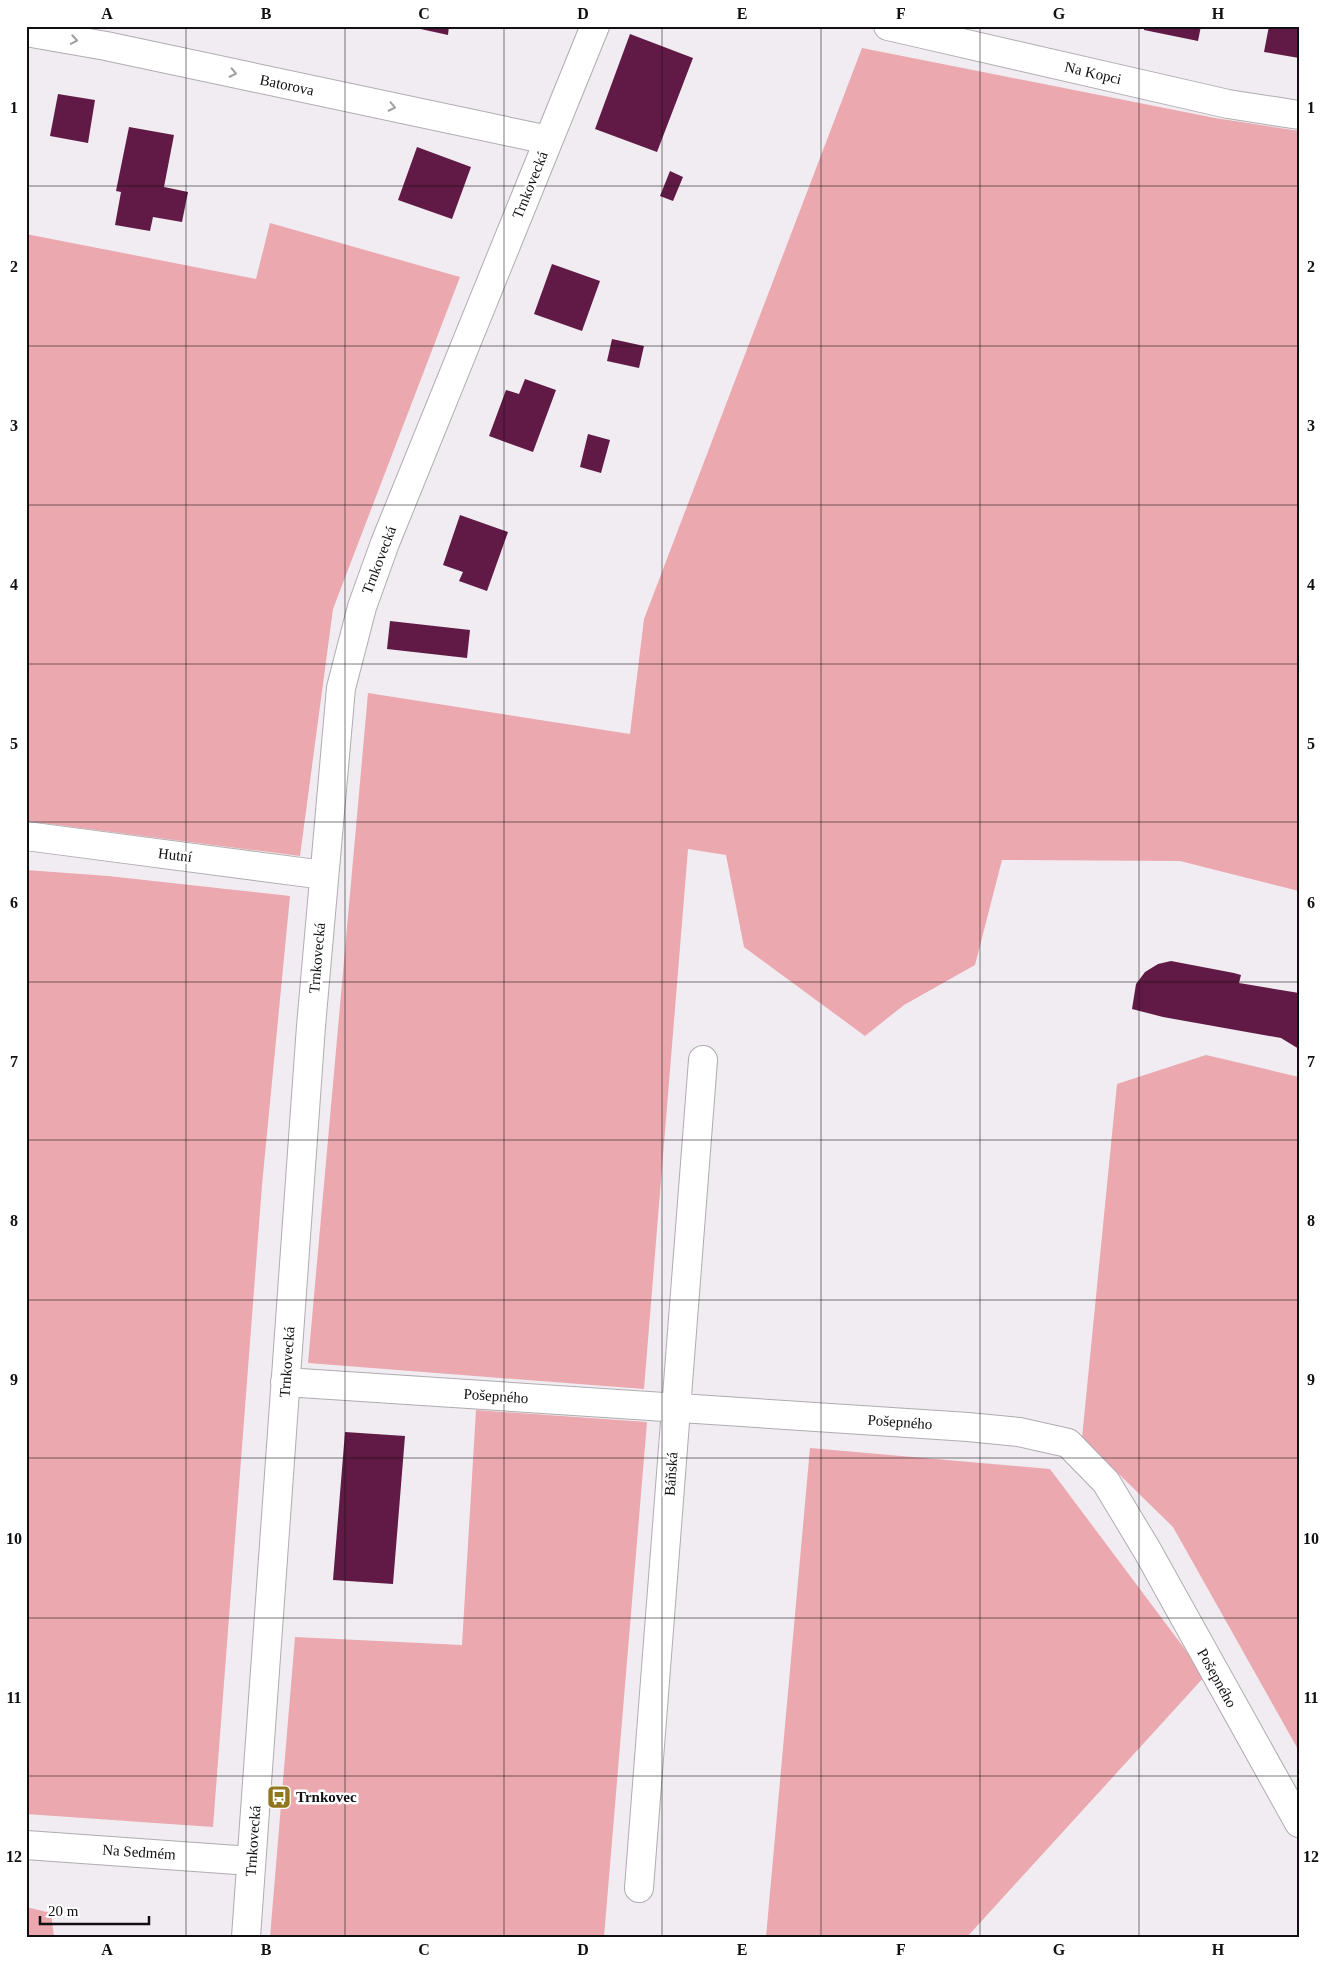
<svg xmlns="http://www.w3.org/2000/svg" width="1325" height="1963" font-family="Georgia,serif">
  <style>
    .green { fill: #eba8af }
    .building { fill: #611a46 }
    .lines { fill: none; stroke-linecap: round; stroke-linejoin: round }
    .minor-casing { stroke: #afacb0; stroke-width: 30 }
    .minor { stroke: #fff; stroke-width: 28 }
    .oneway { stroke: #a09fa0 }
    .grid { fill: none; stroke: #110f11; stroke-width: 1; stroke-opacity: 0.55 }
    .labels { text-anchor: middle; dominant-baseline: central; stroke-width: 5; stroke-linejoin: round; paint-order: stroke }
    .street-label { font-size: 15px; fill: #110f11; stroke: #fff }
    .poi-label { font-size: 15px; font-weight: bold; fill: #110f11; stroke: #fff; text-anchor: start }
    .neatline { fill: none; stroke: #110f11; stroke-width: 2 }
    .grid-label { font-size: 16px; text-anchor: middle; font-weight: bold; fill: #110f11 }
  </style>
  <rect width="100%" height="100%" fill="#f0ecf1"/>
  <!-- green -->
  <path class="green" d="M862 48 1215 118 1299 131V891L1180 861 1002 860 975 965 904 1005 865 1036 744 947 726 855 688 849 644 1389 308 1363 368 693 630 734 644 619Z
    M270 223 460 277 333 609 300 856 26 821V234L256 279Z
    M26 870 108 876 290 896 262 1185 213 1827 26 1814Z
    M1206 1055 1299 1077V1751L1173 1527 1082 1438 1117 1084Z
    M476 1410 647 1422 604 1937H270L295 1637 462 1645Z
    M810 1448 1050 1469 1205 1676 967 1937H766Z
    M26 1907 51 1913 54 1937H26Z"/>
  <!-- building -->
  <path class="building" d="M407 26H449L448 35Z
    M1144 26H1201L1198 41 1144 30Z
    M1269 26H1299V58L1264 52Z
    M630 34 693 58 657 152 595 129Z
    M58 94 95 100 88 143 50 136Z
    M129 127 174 135 164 187 188 192 182 222 153 217 150 231 115 225 121 192 116 191Z
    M417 147 471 167 452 219 398 200Z
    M670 171 683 177 673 201 660 196Z
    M552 264 600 281 582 331 534 314Z
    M612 339 644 346 639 368 607 361Z
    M525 379 556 390 533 452 489 436 506 390 519 394Z
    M588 434 610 440 601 473 580 467Z
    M460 515 508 532 487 591 459 581 463 572 443 565Z
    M390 621 470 630 467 658 387 649Z
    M1171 961 1234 973 1241 975 1239 983 1299 993V1049L1281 1038 1163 1017 1132 1009 1136 984 1145 972 1158 964Z
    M345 1432 405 1436 393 1584 333 1580Z"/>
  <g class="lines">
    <!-- minor casing -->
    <g class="minor-casing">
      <path id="minor" d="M888 26 1228 104 1299 115
        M26 32 106 46 548 140
        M26 836 324 875
        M285 1382 968 1427 1019 1432 1068 1443 1106 1482 1147 1550 1299 1823
        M26 1845 251 1861
        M639 1888 703 1060
        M246 1937 311 1026 341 688 362 607 385 543 595 26"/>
    </g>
    <!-- minor -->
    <use href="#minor" class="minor"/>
  </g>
  <!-- one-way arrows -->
  <defs><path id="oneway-chevron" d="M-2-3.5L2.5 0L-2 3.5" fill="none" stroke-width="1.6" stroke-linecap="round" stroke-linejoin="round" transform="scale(1.25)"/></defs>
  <g class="oneway">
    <use href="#oneway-chevron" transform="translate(74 40) rotate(10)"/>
    <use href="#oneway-chevron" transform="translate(233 73) rotate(12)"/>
    <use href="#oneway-chevron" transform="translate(392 107) rotate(12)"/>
  </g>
  <!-- grid -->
  <path class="grid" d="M186 26V1937M345 26V1937M504 26V1937M662 26V1937M821 26V1937M980 26V1937M1139 26V1937M26 186H1299M26 346H1299M26 505H1299M26 664H1299M26 822H1299M26 982H1299M26 1140H1299M26 1300H1299M26 1458H1299M26 1618H1299M26 1776H1299"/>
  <!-- icons -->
  <defs>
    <g id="bus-square" transform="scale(1.25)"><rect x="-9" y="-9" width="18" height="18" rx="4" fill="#90761c" stroke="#fff"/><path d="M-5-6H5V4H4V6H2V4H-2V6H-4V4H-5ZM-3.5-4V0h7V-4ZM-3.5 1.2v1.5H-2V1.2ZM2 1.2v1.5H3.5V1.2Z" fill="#fff"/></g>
  </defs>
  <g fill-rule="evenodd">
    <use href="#bus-square" x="279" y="1797"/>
  </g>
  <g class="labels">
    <!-- street labels -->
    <g class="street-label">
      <text transform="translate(1093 73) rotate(13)">Na Kopci</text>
      <text transform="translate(287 85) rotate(12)">Batorova</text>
      <text transform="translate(530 185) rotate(-68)">Trnkovecká</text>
      <text transform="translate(379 560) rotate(-69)">Trnkovecká</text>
      <text transform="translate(175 855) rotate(7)">Hutní</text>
      <text transform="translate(317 958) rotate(-85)">Trnkovecká</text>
      <text transform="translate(287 1362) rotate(-86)">Trnkovecká</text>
      <text transform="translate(496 1396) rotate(4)">Pošepného</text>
      <text transform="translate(900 1422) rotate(4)">Pošepného</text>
      <text transform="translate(671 1474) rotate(-86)">Báňská</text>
      <text transform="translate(1217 1678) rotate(61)">Pošepného</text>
      <text transform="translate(253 1841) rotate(-86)">Trnkovecká</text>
      <text transform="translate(139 1852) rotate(4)">Na Sedmém</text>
    </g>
    <!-- poi labels -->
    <g class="poi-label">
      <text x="296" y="1797">Trnkovec</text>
    </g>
  </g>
  <!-- border -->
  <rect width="1325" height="1963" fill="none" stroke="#ffffff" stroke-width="55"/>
  <!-- scale -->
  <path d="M40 1916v8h109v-8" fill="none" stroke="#110f11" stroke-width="2.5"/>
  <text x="48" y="1916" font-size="15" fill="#110f11" stroke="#ffffff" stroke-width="4" paint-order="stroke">20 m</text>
  <rect x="28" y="28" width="1270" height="1908" class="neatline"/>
  <g class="grid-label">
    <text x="107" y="19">A</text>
    <text x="266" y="19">B</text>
    <text x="424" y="19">C</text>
    <text x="583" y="19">D</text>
    <text x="742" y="19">E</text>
    <text x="901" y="19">F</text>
    <text x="1059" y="19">G</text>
    <text x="1218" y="19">H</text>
    <text x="14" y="113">1</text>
    <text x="1311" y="113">1</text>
    <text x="14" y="272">2</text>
    <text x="1311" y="272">2</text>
    <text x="14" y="431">3</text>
    <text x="1311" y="431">3</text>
    <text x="14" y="590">4</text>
    <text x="1311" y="590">4</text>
    <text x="14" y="749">5</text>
    <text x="1311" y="749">5</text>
    <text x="14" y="908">6</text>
    <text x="1311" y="908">6</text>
    <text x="14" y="1067">7</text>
    <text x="1311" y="1067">7</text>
    <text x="14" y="1226">8</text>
    <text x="1311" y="1226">8</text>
    <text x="14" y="1385">9</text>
    <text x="1311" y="1385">9</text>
    <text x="14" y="1544">10</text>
    <text x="1311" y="1544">10</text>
    <text x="14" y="1703">11</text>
    <text x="1311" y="1703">11</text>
    <text x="14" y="1862">12</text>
    <text x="1311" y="1862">12</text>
    <text x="107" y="1955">A</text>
    <text x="266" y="1955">B</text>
    <text x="424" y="1955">C</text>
    <text x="583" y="1955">D</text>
    <text x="742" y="1955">E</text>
    <text x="901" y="1955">F</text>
    <text x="1059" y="1955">G</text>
    <text x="1218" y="1955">H</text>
  </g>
</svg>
